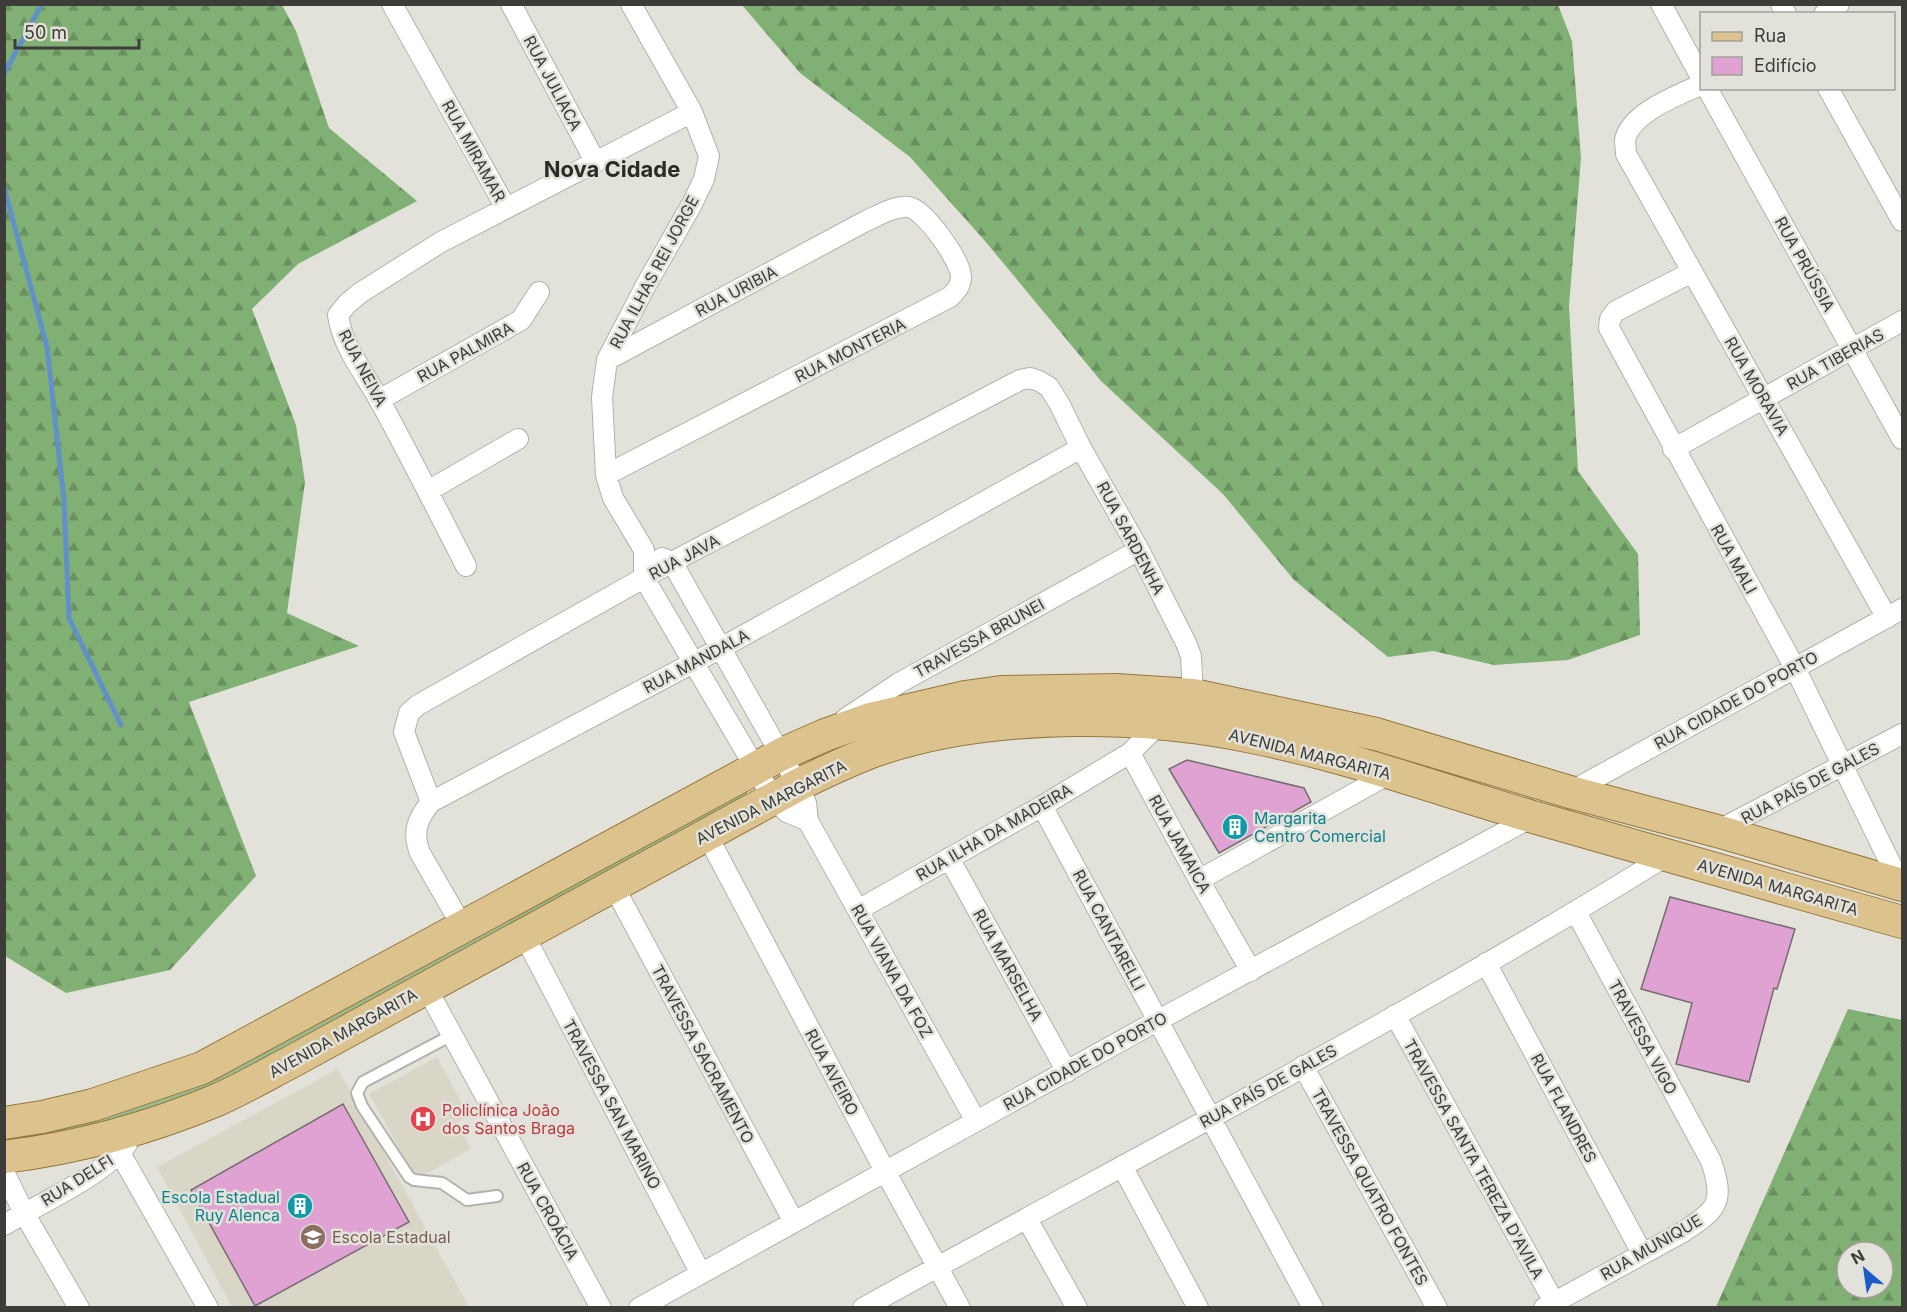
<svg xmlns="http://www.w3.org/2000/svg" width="1907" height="1312" font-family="Inter,sans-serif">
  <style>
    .built { fill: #d9d6c7 }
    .grass { fill: #98bb8f }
    .forest { fill: url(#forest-firs); fill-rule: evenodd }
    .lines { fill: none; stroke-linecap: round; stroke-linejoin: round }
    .stream { stroke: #6291c9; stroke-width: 5 }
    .building { fill: #e0a1d3; stroke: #736d71; stroke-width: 1.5 }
    .lane-casing { stroke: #b3b1aa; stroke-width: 14 }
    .street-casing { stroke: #b3b1aa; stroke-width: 22 }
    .primary-casing { stroke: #95783e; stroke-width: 34 }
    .lane { stroke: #fff; stroke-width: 10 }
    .street { stroke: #fff; stroke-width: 20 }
    .primary { stroke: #dcc28c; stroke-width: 32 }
    .labels { text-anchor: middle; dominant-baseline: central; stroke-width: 5; stroke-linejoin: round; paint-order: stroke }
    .street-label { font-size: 16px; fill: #3d3c39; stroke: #e3e2da }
    .culture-label { font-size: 16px; fill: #0d838f; stroke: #e3e2da; text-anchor: start }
    .health-label { font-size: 16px; fill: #be3a42; stroke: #e3e2da; text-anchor: start }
    .education-label { font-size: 16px; fill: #785e54; stroke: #e3e2da; text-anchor: start }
    .district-label { font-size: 22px; font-weight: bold; fill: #2b2a24; stroke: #e3e2da }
  </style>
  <defs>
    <pattern id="forest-firs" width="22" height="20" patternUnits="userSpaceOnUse" patternTransform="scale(1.5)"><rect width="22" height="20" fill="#81b074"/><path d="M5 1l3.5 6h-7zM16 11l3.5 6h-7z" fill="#6b9060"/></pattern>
  </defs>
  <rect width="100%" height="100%" fill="#e3e2da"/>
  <!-- built -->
  <path class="built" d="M437 1057 469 1116 457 1122 471 1149 416 1179 369 1094Z
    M338 1069 469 1307H232L157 1167Z"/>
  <!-- grass -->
  <path class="grass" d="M747 789V796L228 1079 162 1107 103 1125 17 1140 15 1135 130 1103Z"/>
  <!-- forest -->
  <path class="forest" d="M5 4 282 5 296 31 329 128 417 201 298 264 252 309 296 425 305 482 287 613 359 646 189 702 256 876 170 970 66 993 5 956Z
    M742 5H1558L1572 41 1581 158 1569 306 1578 471 1638 554 1640 635 1568 660 1494 665 1433 651 1388 657 1294 580 1223 494 1101 381 985 241 910 157 800 73Z
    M1848 1009 1902 1020V1307H1716ZM1847 1252H1883V1288H1847Z"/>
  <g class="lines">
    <!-- stream -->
    <path class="stream" d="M4 74 42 4
      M4 187 47 347 64 500 69 618 121 725"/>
  </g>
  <!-- building -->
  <path class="building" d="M1187 760 1304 788 1311 802 1219 853 1169 769Z
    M1670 897 1795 929 1777 989 1774 988 1749 1082 1676 1064 1692 1003 1641 989Z
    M343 1104 409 1222 255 1306 191 1190Z"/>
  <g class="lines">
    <!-- lane casing -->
    <g class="lane-casing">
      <path id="lane" d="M452 1035 363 1082 357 1093 362 1106 409 1177 414 1180 442 1183 467 1200 497 1196"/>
    </g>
    <!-- street casing -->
    <g class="street-casing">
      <path id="street" d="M392 4 506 208
        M511 4 595 161
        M631 4 692 112 709 156 704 179 692 204 646 285 607 360 602 397 606 475 613 498 644 550V578L773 798 787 812 808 821
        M1661 4 1702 79
        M1781 4 1786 14
        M1824 14 1839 4
        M1702 84C1679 95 1631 112 1625 140 1625 144 1626 150 1626 154L1887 618
        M1707 88 1902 439
        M1828 88 1902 221
        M1692 272 1616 311 1610 319 1609 328 1795 668 1901 885
        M379 400 521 320 539 292
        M1673 449 1902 321
        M606 475 950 297C956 291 961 286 961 277 961 261 925 210 909 207 895 205 877 216 864 222L607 360
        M428 491 518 439
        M662 558 672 562 798 785 806 803 808 821 976 1121
        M466 566C438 511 410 456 380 401 365 374 342 346 338 315L347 304 360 293 441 242 692 112
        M845 719 899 683 1139 550
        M1159 724 1130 753 1199 880 1251 971
        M1570 792 1902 609
        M431 802 404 732 409 713 418 705 672 562 1020 380 1030 378 1039 381 1049 387 1060 405 1081 448 1139 550 1186 643 1191 656 1193 695
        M1042 806 1313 1308
        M1717 831 1902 734
        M707 835 885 1171 960 1308
        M949 858 1067 1072
        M1199 880 1389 774
        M613 885 794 1222
        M858 910 1042 806 1130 753
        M462 926 420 853C412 832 417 819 431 802L721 648 1081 448
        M524 935 701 1274
        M1486 963 1642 1253
        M426 987 601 1308
        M1395 1015 1554 1302
        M1303 1066 1437 1308
        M120 1153 208 1308
        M1122 1166 1198 1308
        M4 1172 24 1213 79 1308
        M1027 1219 1077 1308
        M4 1225C40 1203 103 1176 127 1144
        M639 1308 1157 1021 1532 817
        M863 1308C1132 1159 1407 1017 1668 855
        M1544 1308 1683 1232C1718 1209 1725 1202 1711 1161L1576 912"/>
    </g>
    <!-- primary casing -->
    <g class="primary-casing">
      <path id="primary" d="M4 1123 42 1117 93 1105 202 1068 782 754 825 735 870 719 965 697 1001 692 1116 690 1193 695 1376 734 1570 792 1717 831 1902 885
        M4 1157C77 1148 150 1128 217 1100 242 1089 266 1075 291 1062L798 785C822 773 846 762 871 752 985 711 1140 713 1257 738 1350 757 1441 790 1533 817 1656 853 1779 887 1902 922"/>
    </g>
    <!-- lane -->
    <use href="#lane" class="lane"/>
    <!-- street -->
    <use href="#street" class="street"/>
    <!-- primary -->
    <use href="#primary" class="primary"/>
  </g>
  <!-- icons -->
  <defs>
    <g id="building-disc" transform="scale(1.35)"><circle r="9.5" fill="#0f9aa8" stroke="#e3e2da"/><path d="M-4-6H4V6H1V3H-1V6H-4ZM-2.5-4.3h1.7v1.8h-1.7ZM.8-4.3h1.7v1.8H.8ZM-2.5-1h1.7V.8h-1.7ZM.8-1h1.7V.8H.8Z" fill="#fff"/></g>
    <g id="hospital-disc" transform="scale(1.35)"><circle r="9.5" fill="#e0444e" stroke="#e3e2da"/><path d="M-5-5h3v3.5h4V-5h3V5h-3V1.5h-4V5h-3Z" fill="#fff"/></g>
    <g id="school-disc" transform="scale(1.35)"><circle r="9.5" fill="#8d6e63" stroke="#e3e2da"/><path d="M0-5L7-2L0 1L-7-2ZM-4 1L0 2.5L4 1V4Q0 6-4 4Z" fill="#fff"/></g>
  </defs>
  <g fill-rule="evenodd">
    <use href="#building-disc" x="1235" y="827"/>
    <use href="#hospital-disc" x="423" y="1119"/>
    <use href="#building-disc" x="300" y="1206"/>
    <use href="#school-disc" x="313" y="1237"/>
  </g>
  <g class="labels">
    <!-- street labels -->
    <g class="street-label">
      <text transform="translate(553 83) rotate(62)">RUA JULIACA</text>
      <text transform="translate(474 151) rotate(61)">RUA MIRAMAR</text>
      <text transform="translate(1805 264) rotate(61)">RUA PRÚSSIA</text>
      <text transform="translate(654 272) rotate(-62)">RUA ILHAS REI JORGE</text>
      <text transform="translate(736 291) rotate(-28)">RUA URIBIA</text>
      <text transform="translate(850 350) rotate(-27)">RUA MONTERIA</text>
      <text transform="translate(465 352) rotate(-29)">RUA PALMIRA</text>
      <text transform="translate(1835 359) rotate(-29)">RUA TIBERIAS</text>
      <text transform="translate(363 368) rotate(62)">RUA NEIVA</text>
      <text transform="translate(1757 386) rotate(60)">RUA MORAVIA</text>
      <text transform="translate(1131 538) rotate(62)">RUA SARDENHA</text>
      <text transform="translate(684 557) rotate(-28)">RUA JAVA</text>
      <text transform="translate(1734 559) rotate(61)">RUA MALI</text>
      <text transform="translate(979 638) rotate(-29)">TRAVESSA BRUNEI</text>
      <text transform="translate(696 661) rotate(-28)">RUA MANDALA</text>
      <text transform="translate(1736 700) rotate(-29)">RUA CIDADE DO PORTO</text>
      <text transform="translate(1310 754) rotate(14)">AVENIDA MARGARITA</text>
      <text transform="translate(1810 783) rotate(-28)">RUA PAÍS DE GALES</text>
      <text transform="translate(771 802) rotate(-27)">AVENIDA MARGARITA</text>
      <text transform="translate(994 832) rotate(-30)">RUA ILHA DA MADEIRA</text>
      <text transform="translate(1180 844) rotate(61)">RUA JAMAICA</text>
      <text transform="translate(1778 887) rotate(16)">AVENIDA MARGARITA</text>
      <text transform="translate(1109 930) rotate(62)">RUA CANTARELLI</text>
      <text transform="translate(1008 965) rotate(61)">RUA MARSELHA</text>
      <text transform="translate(892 971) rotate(61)">RUA VIANA DA FOZ</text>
      <text transform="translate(343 1033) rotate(-29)">AVENIDA MARGARITA</text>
      <text transform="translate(1643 1037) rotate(62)">TRAVESSA VIGO</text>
      <text transform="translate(703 1054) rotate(62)">TRAVESSA SACRAMENTO</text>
      <text transform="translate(1085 1061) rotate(-29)">RUA CIDADE DO PORTO</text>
      <text transform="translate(832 1072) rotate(62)">RUA AVEIRO</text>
      <text transform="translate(1268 1086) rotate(-29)">RUA PAÍS DE GALES</text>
      <text transform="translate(612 1104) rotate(62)">TRAVESSA SAN MARINO</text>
      <text transform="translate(1564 1108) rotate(62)">RUA FLANDRES</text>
      <text transform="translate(1474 1159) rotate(61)">TRAVESSA SANTA TEREZA D'AVILA</text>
      <text transform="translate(77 1180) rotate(-32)">RUA DELFI</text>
      <text transform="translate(1370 1187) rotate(61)">TRAVESSA QUATRO FONTES</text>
      <text transform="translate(548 1211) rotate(61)">RUA CROÁCIA</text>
      <text transform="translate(1651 1247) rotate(-30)">RUA MUNIQUE</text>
    </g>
    <!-- culture labels -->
    <g class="culture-label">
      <text x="1254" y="818">Margarita<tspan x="1254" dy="18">Centro Comercial</tspan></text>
      <text x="280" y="1197" text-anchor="end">Escola Estadual<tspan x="280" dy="18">Ruy Alenca</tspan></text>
    </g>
    <!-- health labels -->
    <g class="health-label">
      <text x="442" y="1110">Policlínica João<tspan x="442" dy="18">dos Santos Braga</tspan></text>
    </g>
    <!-- education labels -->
    <g class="education-label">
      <text x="332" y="1237">Escola Estadual</text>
    </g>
    <!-- district labels -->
    <g class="district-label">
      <text x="612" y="169">Nova Cidade</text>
    </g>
  </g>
  <!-- border -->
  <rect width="1907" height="1312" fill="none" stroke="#3d3c39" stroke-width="12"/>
  <!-- legend -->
  <rect x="1700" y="12" width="195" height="78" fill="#e3e2da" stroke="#a1a09a" stroke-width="1.5"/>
  <rect x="1712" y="32" width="30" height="9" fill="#dcc28c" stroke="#a1a09a" stroke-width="1.5"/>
  <text x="1754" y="42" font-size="18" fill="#3d3c39">Rua</text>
  <rect x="1712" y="57" width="30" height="18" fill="#e0a1d3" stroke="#a1a09a" stroke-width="1.5"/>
  <text x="1754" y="72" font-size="18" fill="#3d3c39">Edifício</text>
  <!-- north arrow -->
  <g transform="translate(1865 1270) rotate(331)"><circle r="28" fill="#e3e2da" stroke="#a1a09a" stroke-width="1.5"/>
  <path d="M0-4.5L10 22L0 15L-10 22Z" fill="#195bc7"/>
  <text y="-9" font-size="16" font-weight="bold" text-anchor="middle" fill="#3d3c39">N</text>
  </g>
  <!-- scale -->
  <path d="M15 39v9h124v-9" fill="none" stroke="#3d3c39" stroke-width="3"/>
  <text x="24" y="39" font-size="18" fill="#3d3c39" stroke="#e3e2da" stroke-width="4.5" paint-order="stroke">50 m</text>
</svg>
